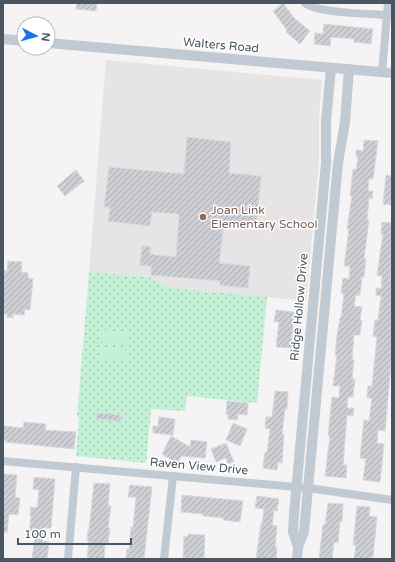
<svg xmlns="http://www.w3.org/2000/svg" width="395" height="562" font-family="'Varela Round',sans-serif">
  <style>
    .education { fill: #e6e4e5 }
    .green { fill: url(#green-dots) }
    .pitch { fill: #c3f1d5 }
    .building { fill: url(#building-hatch); stroke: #d7d9de }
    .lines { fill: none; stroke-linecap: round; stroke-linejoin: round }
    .minor { stroke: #c1cad2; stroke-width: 8 }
    .tertiary { stroke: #c1cad2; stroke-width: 10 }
    .education-dot { fill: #8d6e63; stroke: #fff; stroke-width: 1.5 }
    .labels { text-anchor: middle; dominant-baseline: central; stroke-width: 3; stroke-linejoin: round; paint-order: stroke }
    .street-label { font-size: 12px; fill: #4a5661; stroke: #fff }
    .education-label { font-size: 12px; fill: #785e54; stroke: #fff; text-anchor: start }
  </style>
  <defs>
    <pattern id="green-dots" width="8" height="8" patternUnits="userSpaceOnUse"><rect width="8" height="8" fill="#c3f1d5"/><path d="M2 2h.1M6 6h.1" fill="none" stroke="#a0c6b0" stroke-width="1.8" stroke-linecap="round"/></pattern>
    <pattern id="building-hatch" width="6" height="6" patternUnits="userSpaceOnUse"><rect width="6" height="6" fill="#cdcfd5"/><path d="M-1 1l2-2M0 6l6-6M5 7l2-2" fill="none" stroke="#a8abb0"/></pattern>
  </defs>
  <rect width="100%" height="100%" fill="#f5f3f3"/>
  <!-- education -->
  <path class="education" d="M106 60 322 80 319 119V162L306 301 169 288 149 277 89 272Z"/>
  <!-- green -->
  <path class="green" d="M89 272 149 277 169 288 267 297 257 403 187 396 185 411 151 409 146 463 76 456 79 418 77 417Z"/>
  <!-- pitch -->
  <path class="pitch" d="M102 330 128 333 127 344 100 342Z
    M100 347 127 350 126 361 99 359Z"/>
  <!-- building -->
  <path class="building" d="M77 3H97L96 11 76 9Z
    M283 3 294 18 310 31 300 44 286 32 287 30 273 11Z
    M324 24 373 29 371 44 354 42V39L331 37 330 46 314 44 315 33 323 34Z
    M187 137 231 142 229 173 261 176 256 227 224 224 219 263 250 266 248 288 220 285V281L151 275V266L140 265 142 246 151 247 150 254 176 257 179 214 152 212 150 226 108 221 110 207H104L109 167 184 174Z
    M364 140 378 141 373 179H369L368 191H373L372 199 369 198 367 220H369L364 259H366L364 277H362L360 295H356L354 306 362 307 360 320H362L360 335H354L352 360H354L352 379H355L353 397H348L347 408H354L353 416 347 415 343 465H347L346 478 325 476 330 436H328L332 397 339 398 340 386H333L337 355H335L337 336 340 318H341L344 294 341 293 343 278 349 279 350 266H344L349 229H347L352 196H350L353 169 356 170 358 157 356 156V150L363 151Z
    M76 170 84 181 65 196 57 186Z
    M386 175 392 176V205L383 204Z
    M382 222 392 223 391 280H392V353L385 431 378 430 377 443 384 444 380 482 363 480 366 459 360 458 364 420 369 421 372 398H367L368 386H372L377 337 373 336 375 320H378L381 296 376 295V288L381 289 382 276 377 275 383 234H381Z
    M8 261 22 262 21 272 28 273V278L33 279 30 310 25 309 24 315 13 314V318L7 317V314L3 313V271H7Z
    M276 310 294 312 291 348 276 347 279 322H274Z
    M275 391 288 392 287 409H285L282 434H284L282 463 278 462 277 470 263 468 265 452 267 453 270 429 265 428 266 417H272Z
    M227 401 248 403 247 415 238 414 237 420 228 419V414H226Z
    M97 413 121 415V421L96 419Z
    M159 417 175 419 173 435 153 433V426H158Z
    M24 422 46 424 45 430 76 432 74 449 5 442V439H3V426L23 428Z
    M233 423 247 429 240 446 226 440Z
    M171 436 190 447 191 440 207 442 205 458 181 456 177 463 162 454Z
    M226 443 234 462 228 464 226 458 216 462 211 449Z
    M3 474 17 475 15 497 20 498 18 515 9 514 7 533 3 532Z
    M34 477 55 479 51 528H44L42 541 49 542 47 559H32L35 536H29L31 515H30L31 507 37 508 39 490 33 489Z
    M94 483 110 484 108 506H111L108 528H110L108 543H105L104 559H87L89 541H87L88 530H89Z
    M130 485 152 487 144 559H126L127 549 129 550 131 527H133L136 497H128Z
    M182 495 243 501 240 522 223 520 224 518 203 516V514L181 512Z
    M257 496 279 499 277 511 274 510 272 525 277 526 275 547H277L276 559H256L261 524H262L264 509 255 508Z
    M328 503 343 504 342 522H340L338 543 334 542 332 559H319L323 525H325Z
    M357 506 370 507 369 516 377 517 373 557H371V559H354L356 545H353Z
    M188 534 205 535 204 558 183 559 184 536 188 537Z"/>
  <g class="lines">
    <!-- minor -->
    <path class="minor" d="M305 3C315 13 371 14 387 15
      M382 72 388 3
      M3 461 308 488 392 500
      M68 559 76 467
      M164 559 173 476"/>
    <!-- tertiary -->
    <path class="tertiary" d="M3 39 24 41
      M48 43 392 73
      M298 547 304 532 338 163 345 122 349 69
      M297 559 298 547 293 532 294 514 326 163V122L331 68"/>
  </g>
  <!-- markers -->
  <circle class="education-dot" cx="203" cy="217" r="4"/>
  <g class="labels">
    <!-- street labels -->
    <g class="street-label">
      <text transform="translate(221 45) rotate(5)">Walters Road</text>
      <text transform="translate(299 307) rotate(-85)">Ridge Hollow Drive</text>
      <text transform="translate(199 466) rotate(5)">Raven View Drive</text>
    </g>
    <!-- education labels -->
    <g class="education-label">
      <text x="211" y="210">Joan Link<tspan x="211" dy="14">Elementary School</tspan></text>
    </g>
  </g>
  <!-- border -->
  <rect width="395" height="562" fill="none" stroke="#4a5661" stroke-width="8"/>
  <!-- north arrow -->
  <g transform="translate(36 36) rotate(96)"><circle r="19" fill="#ffffff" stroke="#b7bbc0"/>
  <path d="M0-3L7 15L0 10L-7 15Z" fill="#1a73e8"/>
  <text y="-6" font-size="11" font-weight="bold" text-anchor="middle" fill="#4a5661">N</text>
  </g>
  <!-- scale -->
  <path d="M18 538v6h113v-6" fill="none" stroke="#4a5661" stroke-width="2"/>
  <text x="24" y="538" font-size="12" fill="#4a5661" stroke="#ffffff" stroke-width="3" paint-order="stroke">100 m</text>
</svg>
